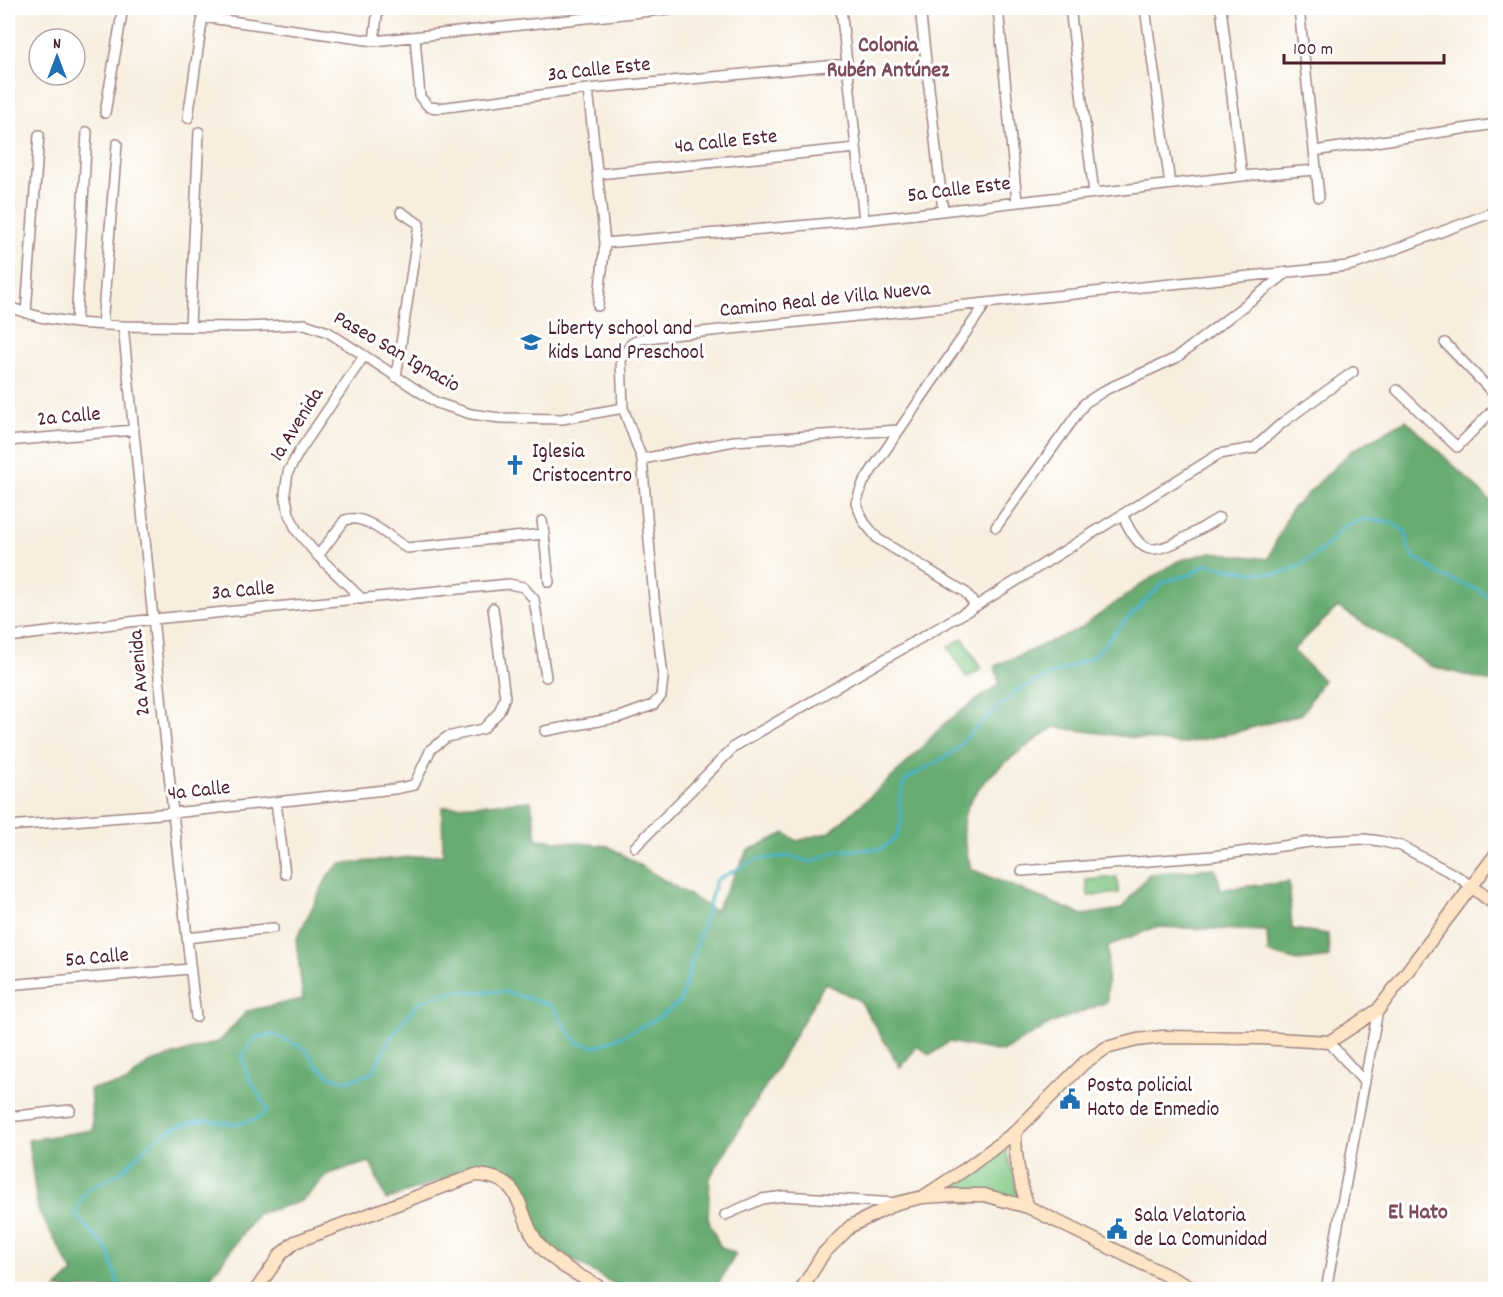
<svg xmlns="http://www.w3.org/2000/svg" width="1503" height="1297" font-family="Dekko,sans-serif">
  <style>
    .green { fill: #80c884; stroke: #657458; stroke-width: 1.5 }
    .forest { fill: #68ac72; stroke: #59664e; stroke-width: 1.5 }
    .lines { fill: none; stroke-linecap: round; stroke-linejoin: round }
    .stream { stroke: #4bb4c9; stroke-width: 3 }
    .street-casing { stroke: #a08684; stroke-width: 12 }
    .secondary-casing { stroke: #a08684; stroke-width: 15 }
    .street { stroke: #fff; stroke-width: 9 }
    .secondary { stroke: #fee5c5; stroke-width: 12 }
    .labels { text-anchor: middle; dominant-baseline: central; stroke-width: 6; stroke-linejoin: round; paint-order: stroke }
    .street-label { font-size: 21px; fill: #4a1f2b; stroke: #fff }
    .poi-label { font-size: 21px; fill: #4a1f2b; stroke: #fff; text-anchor: start }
    .neighbourhood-label { font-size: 22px; font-weight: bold; fill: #7d4c5b; stroke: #fff }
  </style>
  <rect width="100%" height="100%" fill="#fff"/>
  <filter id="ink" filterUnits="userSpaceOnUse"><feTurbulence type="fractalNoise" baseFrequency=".0167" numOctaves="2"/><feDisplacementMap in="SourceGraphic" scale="12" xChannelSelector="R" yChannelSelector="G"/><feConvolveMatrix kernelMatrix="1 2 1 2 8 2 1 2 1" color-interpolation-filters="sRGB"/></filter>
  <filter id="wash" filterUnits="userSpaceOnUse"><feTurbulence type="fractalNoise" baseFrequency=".008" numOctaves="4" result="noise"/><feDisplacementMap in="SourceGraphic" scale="24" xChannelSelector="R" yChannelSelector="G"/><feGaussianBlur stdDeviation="1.35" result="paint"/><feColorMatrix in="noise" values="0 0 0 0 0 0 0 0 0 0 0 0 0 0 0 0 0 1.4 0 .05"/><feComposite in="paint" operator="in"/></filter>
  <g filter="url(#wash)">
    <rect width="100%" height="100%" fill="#f7eede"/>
    <!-- green -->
    <path class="green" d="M963 638 981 669 967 678 948 647Z
      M1117 877 1119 893 1088 896 1086 880Z
      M1005 1146 1020 1200 948 1185Z"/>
    <!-- forest -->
    <path class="forest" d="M1406 420 1495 505V683L1431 666 1338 607 1293 650 1323 680 1302 714 1233 733 1181 744 1054 727C1022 751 964 783 963 827 963 840 968 856 971 869L1083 915 1121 909 1149 874 1215 868 1221 889 1289 882 1292 929 1328 934 1329 957 1298 961 1268 953 1267 931 1156 927 1108 946 1107 1002 1052 1023 1002 1052 949 1042 930 1055 918 1046 900 1067 860 1001 825 983 771 1077 710 1177 708 1219 720 1246 736 1254 715 1289H623L550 1247 536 1228 531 1211 515 1180 499 1169 479 1166 386 1200 370 1162 328 1174 302 1201 257 1214 202 1289H56L73 1273 38 1210 28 1140 93 1130 90 1089 126 1083 148 1063 220 1041 247 1011 303 999 296 940 329 874 340 864 443 854 442 807 531 801 537 839 608 846 715 911 747 851 785 833 797 841 830 832 902 768 945 723 999 684 995 666 1079 629 1142 584 1178 561 1211 552 1268 559 1290 511 1351 451Z"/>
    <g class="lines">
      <!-- stream -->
      <path class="stream" d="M120 1290 108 1250 75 1214 85 1191 120 1173 153 1140 179 1126 204 1120 236 1124 257 1119 268 1110 248 1076 242 1056 256 1037 274 1035 306 1049 315 1064 332 1077 346 1081 373 1073 389 1039 419 1002 454 991 505 992 551 1005 576 1042 596 1047 622 1036 660 1017 680 1002 716 880 755 860 788 856 812 862 836 851 881 849 896 838 902 820 899 802 905 780 952 753 980 724 1019 689 1093 657 1124 622 1164 582 1192 574 1206 564 1249 572 1279 574 1302 565 1324 548 1344 526 1365 519 1391 522 1406 532 1409 550 1416 559C1427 562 1431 569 1440 575 1460 586 1486 585 1496 609"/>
    </g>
  </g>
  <g filter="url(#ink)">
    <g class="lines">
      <!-- street casing -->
      <g class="street-casing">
        <path id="street" d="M841 8 864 220
          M920 8 943 211
          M998 8 1017 202
          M1070 8 1094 193
          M1145 8 1170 184
          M1221 8 1242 176
          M1299 8 1319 197
          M202 17 374 41 679 8
          M415 37 420 97 429 107 439 108 588 89 847 64
          M374 41 378 8
          M588 89 605 243 598 306
          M105 113 123 8
          M188 118 204 8
          M1314 151 1496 124
          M598 174 856 148
          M605 243 864 220 1242 176 1316 170
          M986 303 863 483 856 503 864 522 878 539 965 592 976 606 1219 454 1254 448 1282 423 1353 372
          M8 307 40 317 76 323 123 326 245 327 305 324 328 332 437 403 471 414 500 418 562 419 623 408
          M26 313 39 135
          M76 323 87 132
          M102 325 117 144
          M123 326 173 813 196 1017
          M190 327 199 132
          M1445 343 1496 396
          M396 377 419 224 401 212
          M1397 390 1457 447 1496 407
          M8 441 134 430
          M642 459 734 441 899 430
          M1122 515C1128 525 1135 543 1147 548 1163 555 1204 526 1219 518
          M542 521 544 534
          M996 527 1085 403 1107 389 1176 358 1288 272
          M318 556 345 520C366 513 389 538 407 548L544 534 549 582
          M362 599 318 556 297 531 289 514 285 493 288 472 299 452 364 356
          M8 637 154 619 509 584 523 587 534 599 546 677
          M545 731 620 717 653 705 661 696 663 677 654 598 642 459 623 408 621 360 631 344 640 339 672 335 1348 266 1359 263 1496 211
          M276 802 285 874
          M8 826 173 813 394 789 414 785 431 749 447 737 483 729 499 712 505 697 493 608
          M635 847 735 746 976 606
          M1022 871 1213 856 1310 842 1364 839 1380 841 1401 846 1457 876 1471 886
          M187 938 273 928
          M8 985 190 969
          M1329 1042 1365 1083
          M8 1117 70 1110
          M725 1215 762 1199 784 1196 897 1203
          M1326 1290 1378 1010"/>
      </g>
      <!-- secondary casing -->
      <g class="secondary-casing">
        <path id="secondary" d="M1471 886 1496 905
          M1015 1132C1015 1159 1019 1182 1028 1207
          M923 1197 970 1166 1015 1132 1084 1063 1106 1048 1137 1040 1162 1037 1260 1038 1329 1042 1378 1010 1496 854
          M256 1290 281 1254 295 1242 475 1175C530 1177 514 1218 542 1248 559 1267 582 1276 604 1290
          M801 1290 823 1254 851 1226 897 1203 923 1197 955 1195H984L1028 1207 1196 1290"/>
      </g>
      <!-- street -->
      <use href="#street" class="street"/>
      <!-- secondary -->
      <use href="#secondary" class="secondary"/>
    </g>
  </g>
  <!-- icons -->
  <defs>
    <g id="school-bare" transform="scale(1.62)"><path d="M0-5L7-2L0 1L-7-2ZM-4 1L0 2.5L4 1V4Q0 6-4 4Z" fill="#1f6fb2" stroke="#fff" stroke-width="2.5" paint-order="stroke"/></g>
    <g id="church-bare" transform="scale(1.62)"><path d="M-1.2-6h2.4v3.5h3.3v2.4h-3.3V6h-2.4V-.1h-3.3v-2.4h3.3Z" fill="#1f6fb2" stroke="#fff" stroke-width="2.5" paint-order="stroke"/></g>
    <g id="civic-bare" transform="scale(1.62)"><path d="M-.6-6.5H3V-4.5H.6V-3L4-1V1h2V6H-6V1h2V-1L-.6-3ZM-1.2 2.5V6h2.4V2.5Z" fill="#1f6fb2" stroke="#fff" stroke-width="2.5" paint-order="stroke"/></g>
  </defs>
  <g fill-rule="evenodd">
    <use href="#school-bare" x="531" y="342"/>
    <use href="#church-bare" x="515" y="465"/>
    <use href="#civic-bare" x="1070" y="1099"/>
    <use href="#civic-bare" x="1117" y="1229"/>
  </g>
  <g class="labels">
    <!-- street labels -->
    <g class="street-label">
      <text transform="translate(599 71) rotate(-6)">3a Calle Este</text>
      <text transform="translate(726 143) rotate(-6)">4a Calle Este</text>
      <text transform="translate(959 191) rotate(-7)">5a Calle Este</text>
      <text transform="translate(825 301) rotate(-6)">Camino Real de Villa Nueva</text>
      <text transform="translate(396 353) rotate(30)">Paseo San Ignacio</text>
      <text transform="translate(69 418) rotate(-5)">2a Calle</text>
      <text transform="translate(298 425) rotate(-58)">1a Avenida</text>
      <text transform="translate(243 592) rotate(-5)">3a Calle</text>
      <text transform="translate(141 673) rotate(-95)">2a Avenida</text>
      <text transform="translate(199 792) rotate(-6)">4a Calle</text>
      <text transform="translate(97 959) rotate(-5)">5a Calle</text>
    </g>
    <!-- poi labels -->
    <g class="poi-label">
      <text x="548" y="330">Liberty school and<tspan x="548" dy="24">kids Land Preschool</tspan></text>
      <text x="532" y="453">Iglesia<tspan x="532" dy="24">Cristocentro</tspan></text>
      <text x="1087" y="1087">Posta policial<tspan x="1087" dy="24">Hato de Enmedio</tspan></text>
      <text x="1134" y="1217">Sala Velatoria<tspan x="1134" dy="24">de La Comunidad</tspan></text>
    </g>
    <!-- neighbourhood labels -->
    <g class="neighbourhood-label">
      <text x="888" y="46">Colonia<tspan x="888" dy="25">Rubén Antúnez</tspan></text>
      <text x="1418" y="1213">El Hato</text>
    </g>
  </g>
  <!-- margin -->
  <rect width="1503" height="1297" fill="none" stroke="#fff" stroke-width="30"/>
  <!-- north arrow -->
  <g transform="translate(57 57)"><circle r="28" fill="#ffffff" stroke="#b7a5aa" stroke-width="1.5"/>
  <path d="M0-4.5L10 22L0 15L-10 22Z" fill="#1f6fb2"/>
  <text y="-9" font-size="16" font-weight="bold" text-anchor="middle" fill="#4a1f2b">N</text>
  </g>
  <!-- scale -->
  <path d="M1284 54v9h160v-9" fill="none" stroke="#4a1f2b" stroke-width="3"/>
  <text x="1293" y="54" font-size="18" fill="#4a1f2b" stroke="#ffffff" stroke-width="4.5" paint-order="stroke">100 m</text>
</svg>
